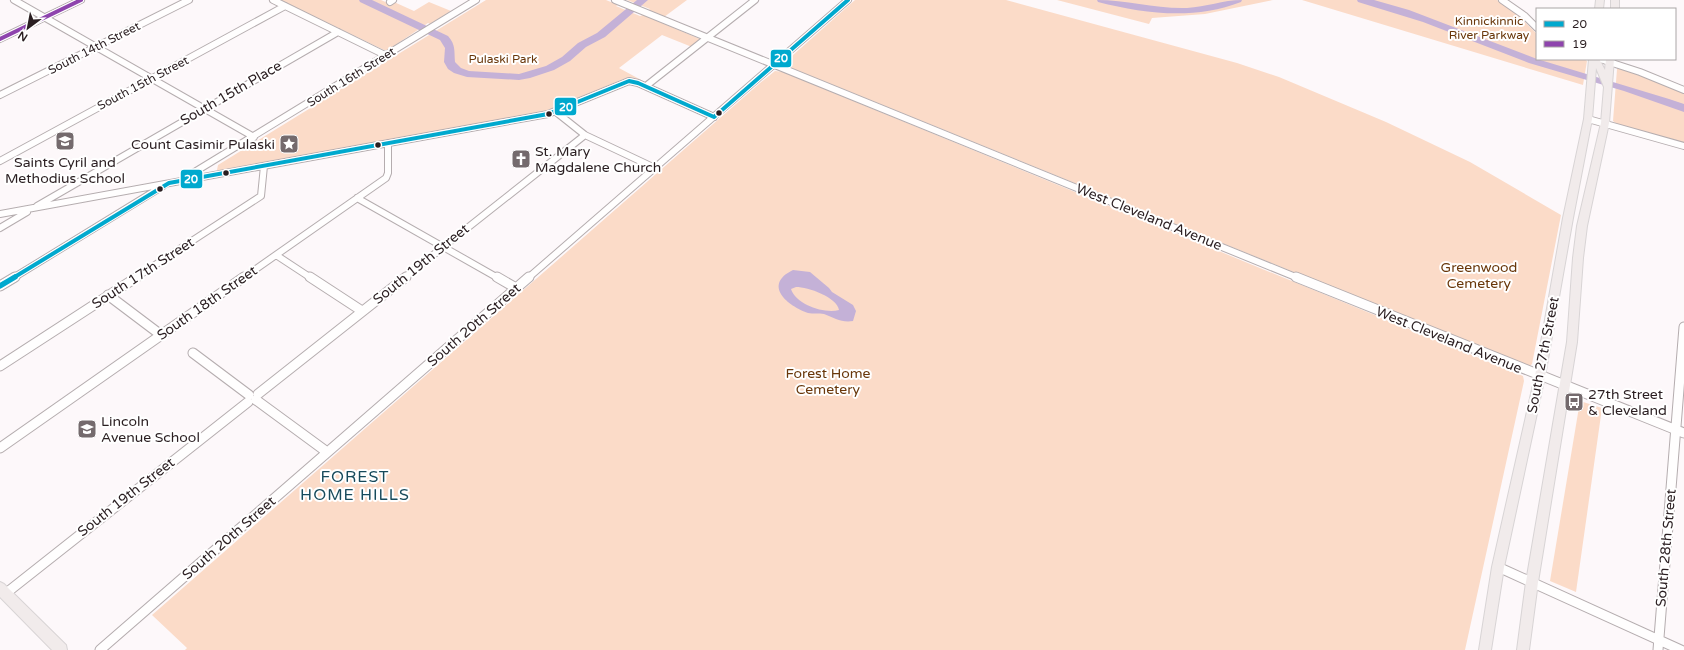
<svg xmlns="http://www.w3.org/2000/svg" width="1684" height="650" font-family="'Varela Round',sans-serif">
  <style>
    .green { fill: #fbdbc8 }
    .water { fill: #c4b1d7; fill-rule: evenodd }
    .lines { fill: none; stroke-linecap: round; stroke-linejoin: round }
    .river { fill: #c4b1d7; fill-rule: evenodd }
    .minor-far1-casing { stroke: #b5adaf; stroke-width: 8 }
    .minor-casing { stroke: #b5adaf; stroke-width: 11 }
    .major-casing { stroke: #d8d4d5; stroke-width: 2 }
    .minor-far1 { stroke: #fffefe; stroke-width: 6 }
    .minor { stroke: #fffefe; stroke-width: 9 }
    .major { fill: #f1ebeb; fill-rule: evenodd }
    .bus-1-far1-casing { stroke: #fff; stroke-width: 6 }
    .bus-1-casing { stroke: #fff; stroke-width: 8 }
    .bus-2-casing { stroke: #fff; stroke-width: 6 }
    .bus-1-far1 { stroke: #00a9ce; stroke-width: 4 }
    .bus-1 { stroke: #00a9ce; stroke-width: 5.5 }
    .bus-2 { stroke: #8e44ad; stroke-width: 4 }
    .bus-dot { fill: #2a1e21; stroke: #fff; stroke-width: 1.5 }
    .labels { text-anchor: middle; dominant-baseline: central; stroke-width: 4; stroke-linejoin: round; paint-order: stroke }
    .far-park-label { font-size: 12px; fill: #69370a; stroke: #fff }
    .far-street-label { font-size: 12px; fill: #2a1e21; stroke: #fff }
    .street-label { font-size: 14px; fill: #2a1e21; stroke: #fff }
    .poi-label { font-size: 14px; fill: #2a1e21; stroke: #fff; text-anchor: start }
    .park-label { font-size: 14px; fill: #69370a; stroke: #fff }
    .quarter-label { font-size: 16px; letter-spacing: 1px; fill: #174a5b; stroke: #fff }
    .line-badge { stroke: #fff; stroke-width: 1.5 }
    .badge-label { font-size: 11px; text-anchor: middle; font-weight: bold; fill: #fff }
  </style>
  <rect width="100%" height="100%" fill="#fdf8fa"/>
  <!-- green -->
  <path class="green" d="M280 0H381L390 4 394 2 414 11 429 2 451 11 430 24 428 23 388 50H384Z
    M486 0H606L618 5 616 6 640 16 643 15 700 39 692 47 662 35 619 68 643 81 633 78 623 79 549 111 221 170H217L218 165Z
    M627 0H687L664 17 648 11 650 9Z
    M855 0H1006L1237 63 1279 77 1386 122 1470 162 1561 215 1532 364 1530 366 1522 365 784 65V63Z
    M1057 0H1273L1205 14 1152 18 1149 24Z
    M1302 0H1497L1517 14 1537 34V59H1584L1587 61 1583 85Z
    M1617 69H1620L1643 76 1684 93V144L1617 124 1613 121Z
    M775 71 783 72 1523 376 1524 381 1465 650H185L187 648 152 615 760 83Z
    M1580 401 1602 408 1576 592 1550 581Z"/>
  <!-- water -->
  <path class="water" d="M793 270 810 272 829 288 832 292 853 305 856 311 853 321C842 323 834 318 824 314 819 313 813 314 808 313 788 306 762 285 793 270ZM796 287C808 287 837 297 839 310 825 314 796 305 791 289Z"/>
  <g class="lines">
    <!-- river -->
    <path class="river" d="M359 0H372L448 36C456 45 454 51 455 62L461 68 469 71 519 74 546 66 562 57 578 43 597 33 637 0H648L605 37 586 47 570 61 554 70 530 78 519 80 467 77 454 73 448 69 444 62 445 48 440 40 360 2Z
      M1097 0C1127 0 1156 9 1187 8 1206 7 1223 0 1242 0L1241 2C1194 20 1146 14 1098 2Z
      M1357 0H1374L1409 10 1537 59 1669 99 1684 104V112L1624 91 1529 63 1423 22 1358 2Z"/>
    <!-- minor-far1 casing -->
    <g class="minor-far1-casing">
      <path id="minor-far1" d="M14 0 254 137
        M273 0 387 56
        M615 0 1298 278
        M1502 0 1525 16 1537 28
        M390 2 393 0
        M0 39 81 0
        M1600 59 1640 72 1684 90
        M646 86 755 0
        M0 95 189 0
        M556 112 585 135 655 168
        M1588 119 1684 146
        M0 161 285 6
        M188 176 476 0
        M357 198 498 278
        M37 206 338 32
        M0 214 548 114 629 81 638 83 714 117
        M0 228 27 212
        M276 255 311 278
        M13 278 163 186
        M135 278 261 196 264 166
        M243 278 386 178 388 173V143
        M404 278 585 135
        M528 278 848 0"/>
    </g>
    <!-- minor casing -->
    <g class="minor-casing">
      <path id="minor" d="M310 277 362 311
        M497 277 516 288
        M1296 277 1684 433
        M0 286 15 277
        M108 295 161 335
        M193 353 249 395
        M0 366 137 277
        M258 394 406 277
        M256 400 327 452
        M0 448 244 277
        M1498 567 1681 650
        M5 594 248 402
        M100 650 529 277
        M1658 650 1684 327"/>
    </g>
    <!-- major casing -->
    <g class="major-casing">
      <path id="major" d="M1596 0H1604L1603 9H1595Z
        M1611 0H1619V9H1611Z
        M1589 59H1599L1605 70 1606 59H1614L1609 123 1587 226 1583 258 1577 342 1538 582 1529 650H1517L1526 582 1567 342 1573 258 1577 226 1601 123 1604 87 1596 68 1592 119 1573 218 1545 376 1504 567 1491 650H1479L1492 567 1535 376 1563 218 1584 119Z
        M0 582 4 584 66 645 67 650H52L0 597Z"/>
    </g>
    <!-- minor-far1 -->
    <use href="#minor-far1" class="minor-far1"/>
    <!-- minor -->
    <use href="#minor" class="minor"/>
    <!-- major -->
    <use href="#major" class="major"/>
    <!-- bus-1-far1 casing -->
    <g class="bus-1-far1-casing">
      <path id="bus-1-far1" d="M714 117 848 0
        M13 278 169 183 548 114 629 81 638 83 714 117"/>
    </g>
    <!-- bus-1 casing -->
    <g class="bus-1-casing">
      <path id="bus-1" d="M0 286 15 277"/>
    </g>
    <!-- bus-2 casing -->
    <g class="bus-2-casing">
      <path id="bus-2" d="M0 39 81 0"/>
    </g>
    <!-- bus-1-far1 -->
    <use href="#bus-1-far1" class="bus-1-far1"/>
    <!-- bus-1 -->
    <use href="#bus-1" class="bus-1"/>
    <!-- bus-2 -->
    <use href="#bus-2" class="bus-2"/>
  </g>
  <!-- icons -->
  <defs>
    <g id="school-square" transform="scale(1)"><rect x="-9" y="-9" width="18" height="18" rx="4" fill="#746a6d" stroke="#fff"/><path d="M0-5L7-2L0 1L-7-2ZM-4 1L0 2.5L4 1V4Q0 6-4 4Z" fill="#fff"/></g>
    <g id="sight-square" transform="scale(1)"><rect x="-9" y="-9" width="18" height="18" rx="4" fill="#746a6d" stroke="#fff"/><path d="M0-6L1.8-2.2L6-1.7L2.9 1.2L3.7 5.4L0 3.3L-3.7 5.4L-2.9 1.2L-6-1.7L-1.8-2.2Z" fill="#fff"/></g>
    <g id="church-square" transform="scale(1)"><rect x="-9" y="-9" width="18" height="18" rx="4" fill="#746a6d" stroke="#fff"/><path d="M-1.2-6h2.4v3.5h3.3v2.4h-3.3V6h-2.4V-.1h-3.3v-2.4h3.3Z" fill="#fff"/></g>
    <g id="bus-square" transform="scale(1)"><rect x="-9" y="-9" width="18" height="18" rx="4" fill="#746a6d" stroke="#fff"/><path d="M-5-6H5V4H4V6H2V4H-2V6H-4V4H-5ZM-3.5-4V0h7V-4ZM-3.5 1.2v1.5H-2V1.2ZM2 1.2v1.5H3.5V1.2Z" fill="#fff"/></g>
  </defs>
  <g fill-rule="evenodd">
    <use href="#school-square" x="65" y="141"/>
    <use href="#sight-square" x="289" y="144"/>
    <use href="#church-square" x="521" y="159"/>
    <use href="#bus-square" x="1574" y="402"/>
    <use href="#school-square" x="87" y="429"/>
  </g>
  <!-- markers -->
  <g class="bus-dot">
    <circle cx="719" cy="113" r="3.5"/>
    <circle cx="549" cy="114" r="3.5"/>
    <circle cx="378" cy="145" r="3.5"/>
    <circle cx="226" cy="173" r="3.5"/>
    <circle cx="160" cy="189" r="3.5"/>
  </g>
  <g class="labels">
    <!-- far-park labels -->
    <g class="far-park-label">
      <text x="1489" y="21">Kinnickinnic<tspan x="1489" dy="14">River Parkway</tspan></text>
      <text x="503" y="59">Pulaski Park</text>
    </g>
    <!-- far-street labels -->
    <g class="far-street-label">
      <text transform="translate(94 48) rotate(-27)">South 14th Street</text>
      <text transform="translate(351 77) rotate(-32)">South 16th Street</text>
      <text transform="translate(143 83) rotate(-28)">South 15th Street</text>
    </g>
    <!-- street labels -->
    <g class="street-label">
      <text transform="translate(231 93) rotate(-30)">South 15th Place</text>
      <text transform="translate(1149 217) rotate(22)">West Cleveland Avenue</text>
      <text transform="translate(421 264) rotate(-39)">South 19th Street</text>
      <text transform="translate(143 273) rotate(-33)">South 17th Street</text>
      <text transform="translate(207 303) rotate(-35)">South 18th Street</text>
      <text transform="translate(474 325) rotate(-41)">South 20th Street</text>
      <text transform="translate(1449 340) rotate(22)">West Cleveland Avenue</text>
      <text transform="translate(1543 355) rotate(-79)">South 27th Street</text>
      <text transform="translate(126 497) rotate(-38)">South 19th Street</text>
      <text transform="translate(229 538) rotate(-41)">South 20th Street</text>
      <text transform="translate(1666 548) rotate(-85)">South 28th Street</text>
    </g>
    <!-- poi labels -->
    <g class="poi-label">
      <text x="275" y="144" text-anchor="end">Count Casimir Pulaski</text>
      <text x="535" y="151">St. Mary<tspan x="535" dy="16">Magdalene Church</tspan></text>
      <text x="65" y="162" text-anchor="middle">Saints Cyril and<tspan x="65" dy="16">Methodius School</tspan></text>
      <text x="1588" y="394">27th Street<tspan x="1588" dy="16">&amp; Cleveland</tspan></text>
      <text x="101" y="421">Lincoln<tspan x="101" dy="16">Avenue School</tspan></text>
    </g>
    <!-- park labels -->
    <g class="park-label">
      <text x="1479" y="267">Greenwood<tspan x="1479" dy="16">Cemetery</tspan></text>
      <text x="828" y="373">Forest Home<tspan x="828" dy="16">Cemetery</tspan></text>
    </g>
    <!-- quarter labels -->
    <g class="quarter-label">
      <text x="355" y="477">FOREST<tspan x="355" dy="18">HOME HILLS</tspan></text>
    </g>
  </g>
  <g class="line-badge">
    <rect x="770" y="49" width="22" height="19" rx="4" fill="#00a9ce"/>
    <rect x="554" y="97" width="23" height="19" rx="4" fill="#00a9ce"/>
    <rect x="180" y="169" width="23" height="20" rx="4" fill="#00a9ce"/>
  </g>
  <g class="badge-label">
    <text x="781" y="62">20</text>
    <text x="566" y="111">20</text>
    <text x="191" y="183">20</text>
  </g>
  <!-- legend -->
  <rect x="1536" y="8" width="140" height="52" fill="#ffffff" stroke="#aaa5a6"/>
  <rect x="1544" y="21" width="20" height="6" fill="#00a9ce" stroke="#aaa5a6"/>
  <text x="1572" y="28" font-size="12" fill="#2a1e21">20</text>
  <rect x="1544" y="41" width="20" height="6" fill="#8e44ad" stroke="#aaa5a6"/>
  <text x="1572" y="48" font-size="12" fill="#2a1e21">19</text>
  <!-- north arrow -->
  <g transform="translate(28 28) rotate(212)" stroke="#ffffff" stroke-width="3" paint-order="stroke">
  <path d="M0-3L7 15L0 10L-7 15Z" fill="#2a1e21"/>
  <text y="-6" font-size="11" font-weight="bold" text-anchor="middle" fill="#2a1e21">N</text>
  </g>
</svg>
